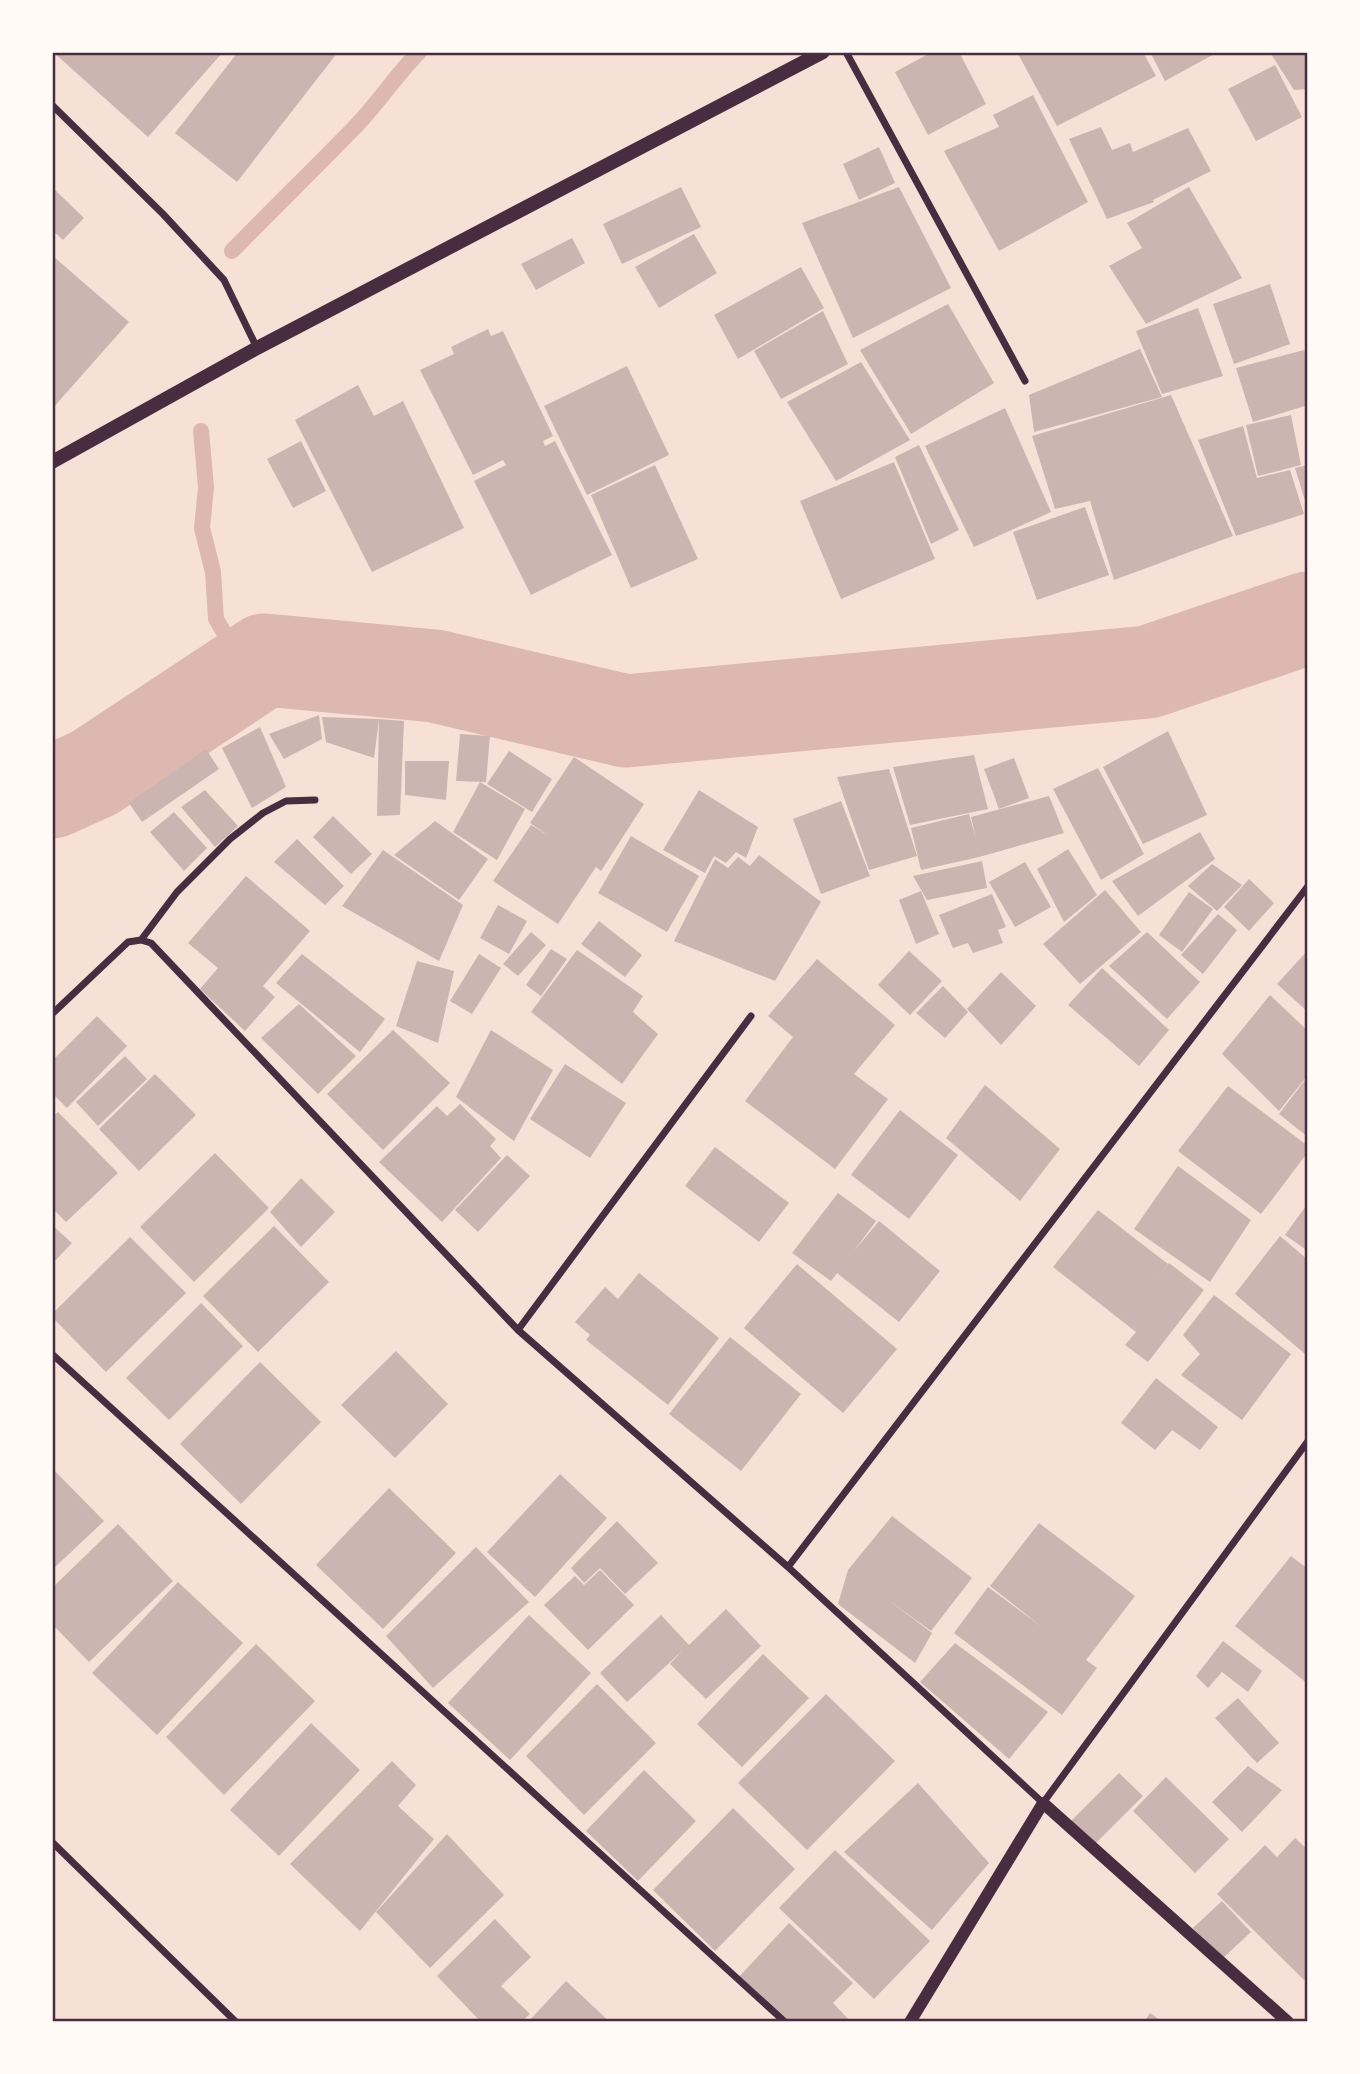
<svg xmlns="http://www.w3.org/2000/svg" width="1360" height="2074" font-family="'Source Serif 4',serif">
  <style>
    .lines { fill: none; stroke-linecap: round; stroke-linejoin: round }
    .stream { stroke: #dcb8b0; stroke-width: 16 }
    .river { stroke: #dcb8b0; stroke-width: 93 }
    .building { fill: #ccb4b1 }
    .minor { stroke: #4a2c40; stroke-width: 7 }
    .tertiary { stroke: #4a2c40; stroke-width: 12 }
    .secondary { stroke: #4a2c40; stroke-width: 14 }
    .neatline { fill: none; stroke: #4a2c40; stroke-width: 2.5 }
  </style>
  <rect width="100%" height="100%" fill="#f7e1d7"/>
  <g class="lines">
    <!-- stream -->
    <path class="stream" d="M232 251C272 210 313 170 353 129 377 105 395 76 419 52
      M201 431 206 487 202 528 213 572 216 619 247 671"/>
    <!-- river -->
    <path class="river" d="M52 792 94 773 265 660 435 676 626 721 1148 672 1308 618"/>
  </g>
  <!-- building -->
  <path class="building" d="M53 52H223L148 137Z
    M238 52H338L237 182 175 133Z
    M932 52H959L986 104 928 135 895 72Z
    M1017 52H1143L1156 76 1057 126Z
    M1150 52H1218L1165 81Z
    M1308 52V89L1294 90 1271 54Z
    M1275 65 1302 117 1256 141 1228 89Z
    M1033 95 1088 202 999 251 944 151 999 127 993 115Z
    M1101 127 1112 150 1130 143 1133 152 1188 128 1211 171 1153 200 1154 202 1107 219 1069 139Z
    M879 147 895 183 859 200 843 164Z
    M52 187 84 218 63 240 52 230Z
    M681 187 701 227 622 264 603 224Z
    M899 187 951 288 853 338 802 223Z
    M1189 187 1242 278 1146 324 1109 266 1142 248 1127 223Z
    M694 234 717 273 659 308 635 267Z
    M572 238 585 263 536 290 521 264Z
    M54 257 129 322 52 409V259Z
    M801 267 824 308 738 359 714 315Z
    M1270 284 1290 344 1234 364 1213 304Z
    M948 304 994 383 911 434 860 350Z
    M1198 308 1223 376 1162 394 1136 331Z
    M823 311 848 364 781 399 754 351Z
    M488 329 491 336 503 331 553 436 543 441 545 446 555 441 612 555 531 595 474 481 506 465 503 460 473 475 420 370 454 354 451 347Z
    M1140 349 1162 397 1034 432 1029 395Z
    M1304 350 1308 362V405L1253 422 1236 368Z
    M861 362 910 440 836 481 787 402Z
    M627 366 669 455 587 495 544 406Z
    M358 385 374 416 403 401 464 528 372 572 295 420Z
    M1171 395 1233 536 1114 580 1090 501 1055 509 1032 436Z
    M1005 408 1051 512 974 547 925 446Z
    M1291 415 1301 465 1258 476 1246 425Z
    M1243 426 1257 478 1290 470 1304 514 1236 536 1198 440Z
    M301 441 326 491 293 508 267 459Z
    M919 445 959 530 931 544 895 457Z
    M894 462 935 559 841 599 800 501Z
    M655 465 698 559 631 588 591 495Z
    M1308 465V507H1307L1295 468Z
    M1085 507 1109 575 1037 600 1013 532Z
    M319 715 322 739 284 759 269 734Z
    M322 717 379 719 374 758 326 742Z
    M379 719 404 721 400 815 377 816Z
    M260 727 286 787 252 808 222 748Z
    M1168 731 1207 815 1143 844 1103 767Z
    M460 734 490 736 486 782 456 781Z
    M206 749 219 769 142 822 129 803Z
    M509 751 552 779 532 812 487 784Z
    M974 755 988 809 910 825 893 767Z
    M574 757 644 804 601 871 596 867 558 924 493 881 531 825 549 836 530 823Z
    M1014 758 1029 798 999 809 984 769Z
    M405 761H449L446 800 405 795Z
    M1098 768 1144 854 1101 880 1053 789Z
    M889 769 917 856 869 870 837 777Z
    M480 782 525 809 497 860 453 832Z
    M205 790 238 826 215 847 181 807Z
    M699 790 758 827 746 858 736 852 726 863 714 856 705 873 663 850Z
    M1049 796 1064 833 979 857 921 870 911 828 969 814 976 839 971 817Z
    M841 801 870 876 821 894 793 819Z
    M174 812 207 848 184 871 150 832Z
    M333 816 372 854 351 874 313 837Z
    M435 821 488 859 459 900 394 855Z
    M1200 832 1215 859 1138 916 1112 881Z
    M631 836 699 876 667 932 598 893Z
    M297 839 344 886 325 905 274 862Z
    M1068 849 1097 895 1064 922 1037 869Z
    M383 850 463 905 439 961 342 906Z
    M759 855 821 902 775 981 674 941 715 859 728 868 738 857 750 866Z
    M982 861 987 888 927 900 913 876Z
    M1025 862 1051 907 1015 927 989 882Z
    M1212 864 1242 885 1217 911 1188 886Z
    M246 876 310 931 263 986 275 997 245 1031 200 989 218 968 188 943Z
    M1249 879 1274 903 1249 931 1224 907Z
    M1105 890 1141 932 1080 984 1043 944Z
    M921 891 939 934 916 944 899 900Z
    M1189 892 1213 909 1182 952 1159 935Z
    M992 894 1006 927 998 930 1003 943 973 953 968 943 953 948 939 915Z
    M498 905 527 921 509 954 480 938Z
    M1218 914 1237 930 1203 974 1181 955Z
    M599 921 642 955 625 977 581 944Z
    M531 932 546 945 518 976 503 964Z
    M1147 932 1200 982 1167 1019 1109 966Z
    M551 949 567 959 541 996 526 985Z
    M577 950 643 996 633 1012 658 1034 622 1084 531 1012Z
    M1308 950V1012L1277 984Z
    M909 951 942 981 910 1015 878 985Z
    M302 954 385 1019 360 1052 276 983Z
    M479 954 501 968 472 1014 450 1001Z
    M817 959 895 1025 854 1074 888 1099 835 1169 745 1101 793 1037 768 1016Z
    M417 961 454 971 438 1043 396 1026Z
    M1102 968 1169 1030 1139 1066 1068 1005Z
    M1001 972 1036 1006 1001 1045 967 1009Z
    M943 986 968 1012 945 1038 916 1013Z
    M1270 995 1308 1031V1075L1279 1111 1222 1054Z
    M299 1004 356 1056 318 1094 261 1038Z
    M97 1016 127 1046 67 1108 52 1093V1061Z
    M393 1030 450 1083 383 1150 327 1094Z
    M491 1030 553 1070 514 1141 456 1097Z
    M125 1056 147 1079 98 1126 76 1102Z
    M565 1064 626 1103 590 1158 530 1119Z
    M155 1074 196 1115 139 1171 99 1129Z
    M1308 1076V1137L1279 1114Z
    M985 1085 1060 1149 1020 1201 946 1138Z
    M1228 1086 1308 1146V1152L1261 1214 1178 1151Z
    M460 1104 496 1139 490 1146 501 1158 442 1222 379 1162 437 1106 447 1116Z
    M900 1110 958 1155 909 1219 851 1175Z
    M58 1112 118 1173 66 1222 52 1208V1117Z
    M715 1147 789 1203 759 1242 685 1186Z
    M215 1153 269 1208 194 1282 140 1227Z
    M507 1155 530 1176 478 1232 455 1210Z
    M1178 1166 1251 1220 1210 1282 1134 1229Z
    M301 1178 335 1212 301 1247 270 1212Z
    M838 1193 876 1221 854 1251 879 1221 940 1271 899 1322 837 1273 831 1281 792 1253Z
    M1308 1203V1251L1285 1235Z
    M1098 1210 1168 1264 1157 1279 1169 1263 1204 1290 1148 1362 1125 1345 1136 1332 1053 1267Z
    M52 1225 72 1243 52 1264Z
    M274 1226 329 1282 258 1352 203 1296Z
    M1280 1236 1308 1260V1351L1305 1354 1235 1294Z
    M130 1237 186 1293 106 1372 52 1317V1314Z
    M797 1264 897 1349 843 1413 744 1328Z
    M639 1273 719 1338 668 1405 586 1340 590 1335 575 1322 605 1287 618 1299Z
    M1214 1295 1291 1354 1242 1420 1181 1375 1200 1354 1183 1335Z
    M201 1303 243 1346 169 1420 126 1378Z
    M730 1337 801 1394 741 1471 669 1414Z
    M396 1351 448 1404 395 1458 341 1405Z
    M260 1362 321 1422 241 1504 180 1444Z
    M1156 1378 1218 1427 1200 1450 1172 1430 1155 1450 1121 1423Z
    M52 1468 104 1521 52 1570Z
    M560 1474 607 1518 535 1597 487 1552Z
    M389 1488 456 1553 383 1629 316 1565Z
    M892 1516 972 1578 931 1631 887 1599 932 1633 915 1663 838 1604 848 1570Z
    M617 1521 658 1563 625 1594 600 1568 584 1583 571 1568Z
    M1039 1523 1135 1596 1086 1660 1097 1668 1062 1715 954 1633 988 1587 1042 1627 990 1586Z
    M118 1524 173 1581 89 1662 52 1624V1588Z
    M476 1547 529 1602 433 1688 386 1636Z
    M1291 1556 1308 1569V1684L1235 1626Z
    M600 1570 634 1605 588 1650 544 1605 575 1576 584 1585Z
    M178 1582 243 1643 157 1735 92 1673Z
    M726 1609 761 1646 706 1699 670 1664 682 1651 627 1702 600 1673 661 1615 689 1645Z
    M529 1615 591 1673 510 1760 448 1703Z
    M1223 1641 1262 1671 1248 1692 1222 1672 1208 1688 1196 1676Z
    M955 1643 1048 1712 1009 1759 920 1682Z
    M256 1644 315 1701 224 1795 166 1737Z
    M763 1654 809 1698 742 1767 697 1724Z
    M597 1684 656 1743 584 1815 526 1756Z
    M826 1694 895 1761 807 1850 738 1783Z
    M1238 1698 1279 1743 1257 1763 1215 1718Z
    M311 1723 360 1770 279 1856 230 1810Z
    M392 1761 416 1785 398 1806 434 1839 360 1931 290 1864Z
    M1248 1766 1282 1790 1242 1832 1212 1802Z
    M644 1770 696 1821 638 1881 586 1831Z
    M1119 1773 1143 1796 1094 1845 1070 1822Z
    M1166 1777 1229 1839 1195 1873 1133 1811Z
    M918 1783 989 1863 932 1930 844 1852Z
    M733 1808 795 1869 715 1951 653 1890Z
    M447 1834 504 1895 430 1968 376 1912Z
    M1295 1838 1308 1850V1976L1304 1980 1217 1894 1265 1845 1277 1857Z
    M835 1850 930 1941 874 1999 779 1908Z
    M1222 1901 1251 1932 1222 1959 1193 1928Z
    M495 1919 531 1957 501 1986 530 2014 521 2022H481L437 1976Z
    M789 1923 853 1983 833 2003 851 2022H780L736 1980Z
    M566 1981 610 2022H528Z
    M1150 2013 1163 2022H1144Z"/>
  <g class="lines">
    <!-- minor -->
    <path class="minor" d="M846 52 1025 381
      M52 105 163 214 224 280 257 348
      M141 940 177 892 230 839 263 813 286 801 315 800
      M52 1014 128 942 141 940 151 943 518 1330 788 1567 1043 1803 1308 1441
      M518 1330 751 1016
      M52 1354 785 2022
      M788 1567 1308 886
      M52 1842 236 2022"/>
    <!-- tertiary -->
    <path class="tertiary" d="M910 2022 1043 1803 1288 2022"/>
    <!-- secondary -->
    <path class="secondary" d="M52 462 257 348 823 52"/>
  </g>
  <!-- border -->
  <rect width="1360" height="2074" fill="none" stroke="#fffaf5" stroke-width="108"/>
  <rect x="54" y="54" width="1252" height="1966" class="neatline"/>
</svg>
